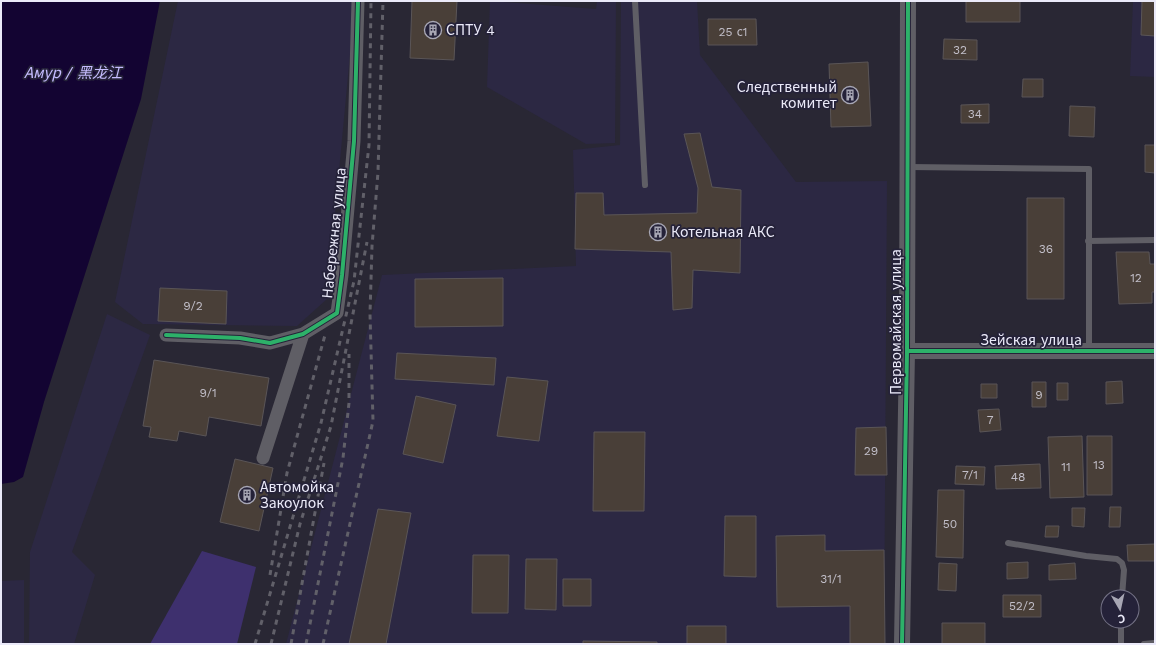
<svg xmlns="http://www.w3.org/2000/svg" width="1156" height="645" font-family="'Work Sans','Noto Sans SC',sans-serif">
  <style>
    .built { fill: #2c2843 }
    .green { fill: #3e306e }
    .water { fill: #130432 }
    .building { fill: #493f38; stroke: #5a5557 }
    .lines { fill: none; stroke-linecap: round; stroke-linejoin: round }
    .service { stroke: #5f5e65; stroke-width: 6 }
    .minor { stroke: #5f5e65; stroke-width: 13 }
    .tertiary { stroke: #5f5e65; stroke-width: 16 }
    .rail { stroke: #616069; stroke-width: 3; stroke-dasharray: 5 5; stroke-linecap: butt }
    .cycleway-casing { stroke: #252239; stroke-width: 6 }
    .cycleway { stroke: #2db169; stroke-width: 4 }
    .labels { text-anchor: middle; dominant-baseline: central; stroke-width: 3.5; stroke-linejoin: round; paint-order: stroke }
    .number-label { font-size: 12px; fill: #c2bfc9 }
    .poi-label { font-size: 14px; fill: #ebeaf9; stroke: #252239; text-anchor: start }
    .street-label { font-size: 14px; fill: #ebeaf9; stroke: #252239 }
    .water-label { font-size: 15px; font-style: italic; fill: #c5bcfe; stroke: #252239 }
  </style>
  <rect width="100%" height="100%" fill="#292734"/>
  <!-- built -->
  <path class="built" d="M178 1H355L327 299 297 326 143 324 115 302Z
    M490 1 596 9 597 1H616L615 143 586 144 487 87Z
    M621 1H697L700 55 796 182 887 181 884 644H286L382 275 576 266 573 150 620 145Z
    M1133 1H1155V77L1130 76Z
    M107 314 150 335 72 552 95 575 74 644H29L30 552Z
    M24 580V644H1V581Z"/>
  <!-- green -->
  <path class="green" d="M202 551 256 567 237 644H150Z"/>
  <!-- water -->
  <path class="water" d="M1 1H160L141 99 44 402 23 477 14 482 1 484Z"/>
  <!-- building -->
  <path class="building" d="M412 1H457L454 60 410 58Z
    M966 1H1020V22H966Z
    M1142 1H1155V36L1141 35Z
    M708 19H756L757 45H708Z
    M944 39 977 40V60L943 59Z
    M868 62 871 126 831 127 829 64Z
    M1023 79H1043V97H1022Z
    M989 104V123H961V105Z
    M1070 106 1095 107 1094 137 1069 136Z
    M700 133 712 187 741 190 740 273 693 270 692 308 673 310 671 252 575 249 576 193H603L604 215 697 213 698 188 684 134Z
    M1145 145H1155V173L1145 172Z
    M1027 198H1064V299H1027Z
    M1116 252H1149L1150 264H1155V292H1152V303L1119 304Z
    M503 278V326L415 327V279Z
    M160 288 227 291 226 324 158 321Z
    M397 353 496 358 494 385 395 379Z
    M154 360 269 378 261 426 209 417 206 436 179 431 177 441 149 437 151 427 143 426Z
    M507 377 548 381 539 441 497 436Z
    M1122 381 1123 403 1106 404V382Z
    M1032 382H1046V407H1032Z
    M1057 383H1068V400H1057Z
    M981 384H997V398H981Z
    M416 396 456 405 443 463 403 454Z
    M999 409 1001 430 980 432 978 410Z
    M886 427 887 475H855L856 428Z
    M594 432H645L644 511H593Z
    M1082 436 1084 497 1050 498 1048 437Z
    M1087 436H1112V495H1087Z
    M235 459 273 468 259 531 220 522Z
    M1040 464 1041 488 996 489 995 466Z
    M956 466 985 467 984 485 955 484Z
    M938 490H964L963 558 936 557Z
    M1110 507H1121L1120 527H1109Z
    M1072 508H1085L1084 527 1072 526Z
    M378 509 411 513 386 644H349Z
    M725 516H756V577L724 576Z
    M1046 526H1059L1058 537H1045Z
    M825 535V551L884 550 885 644H850V606L777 607 776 536Z
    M1155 544V561H1128L1127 545Z
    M473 555H509L508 613H472Z
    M526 559H557L556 610 525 609Z
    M1028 562V578L1007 579V563Z
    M939 563 957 564 956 591 938 590Z
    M1075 563 1076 579 1049 580V565Z
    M563 579H591V606H563Z
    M1003 595H1041V617H1003Z
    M942 623H985V644H942Z
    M687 626H726V644H687Z
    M583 641 657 642V644H583Z"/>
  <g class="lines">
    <!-- service -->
    <path class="service" d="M635 1 645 185
      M909 167 1089 169V351
      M1088 241 1155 240
      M1008 543 1086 556 1117 559 1122 563 1124 570 1122 597
      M1121 644V621
      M1144 644 1154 643"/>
    <!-- minor -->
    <path class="minor" d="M166 335 240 338 270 343 303 334 337 313 342 275 354 141 358 1
      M263 458 303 334"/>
    <!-- tertiary -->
    <path class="tertiary" d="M907 351H1155
      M902 644 907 351 908 1"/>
    <!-- rail -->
    <path class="rail" d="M270 575 287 473 325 335
      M255 644 321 423 354 281 369 145 371 1
      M271 644 300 524 331 426 367 242
      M291 644 324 463
      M306 644 343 458 349 403V354
      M323 644 373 421 370 314 372 246 378 172 383 1"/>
    <!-- cycleway casing -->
    <g class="cycleway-casing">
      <path id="cycleway" d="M166 335 240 338 270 343 303 334 337 313 342 275 354 141 358 1
        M907 351H1155
        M902 644 907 351 908 1"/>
    </g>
    <!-- cycleway -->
    <use href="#cycleway" class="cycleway"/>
  </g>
  <!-- icons -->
  <defs>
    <g id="building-ring" transform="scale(0.9)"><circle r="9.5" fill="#252239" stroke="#a7a6b4" stroke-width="1.5"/><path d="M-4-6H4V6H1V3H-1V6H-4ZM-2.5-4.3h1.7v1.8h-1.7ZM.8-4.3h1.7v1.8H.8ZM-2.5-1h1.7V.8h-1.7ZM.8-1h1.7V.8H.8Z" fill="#a7a6b4"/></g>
  </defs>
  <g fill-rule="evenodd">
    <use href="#building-ring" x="433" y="30"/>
    <use href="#building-ring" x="850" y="95"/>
    <use href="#building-ring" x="658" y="232"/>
    <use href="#building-ring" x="247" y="495"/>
  </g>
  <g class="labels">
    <!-- number labels -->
    <g class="number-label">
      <text x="733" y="32">25 с1</text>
      <text x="960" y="50">32</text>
      <text x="975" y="114">34</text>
      <text x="1046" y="249">36</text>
      <text x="1136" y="278">12</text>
      <text x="193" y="306">9/2</text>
      <text x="208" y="393">9/1</text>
      <text x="1039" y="395">9</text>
      <text x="990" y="420">7</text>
      <text x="871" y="451">29</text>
      <text x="1099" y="465">13</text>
      <text x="1066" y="467">11</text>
      <text x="970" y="475">7/1</text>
      <text x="1018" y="477">48</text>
      <text x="950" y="524">50</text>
      <text x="831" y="579">31/1</text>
      <text x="1022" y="606">52/2</text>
    </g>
    <!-- poi labels -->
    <g class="poi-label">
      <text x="446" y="30">СПТУ 4</text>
      <text x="837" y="87" text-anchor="end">Следственный<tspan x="837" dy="16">комитет</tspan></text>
      <text x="671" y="232">Котельная АКС</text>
      <text x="260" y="487">Автомойка<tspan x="260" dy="16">Закоулок</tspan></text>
    </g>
    <!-- street labels -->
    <g class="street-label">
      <text transform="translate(334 233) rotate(-84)">Набережная улица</text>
      <text transform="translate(896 322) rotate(-90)">Первомайская улица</text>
      <text x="1031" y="340">Зейская улица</text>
    </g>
    <!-- water labels -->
    <g class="water-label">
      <text x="73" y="73">Амур / 黑龙江</text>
    </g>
  </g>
  <!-- border -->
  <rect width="1156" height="645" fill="none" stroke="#ebeaf9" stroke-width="4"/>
  <!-- north arrow -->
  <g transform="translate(1120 609) rotate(171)"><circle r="19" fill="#252239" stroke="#747286"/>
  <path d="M0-3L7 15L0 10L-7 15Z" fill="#a7a6b4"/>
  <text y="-6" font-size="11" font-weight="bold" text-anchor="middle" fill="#ebeaf9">С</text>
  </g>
</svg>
